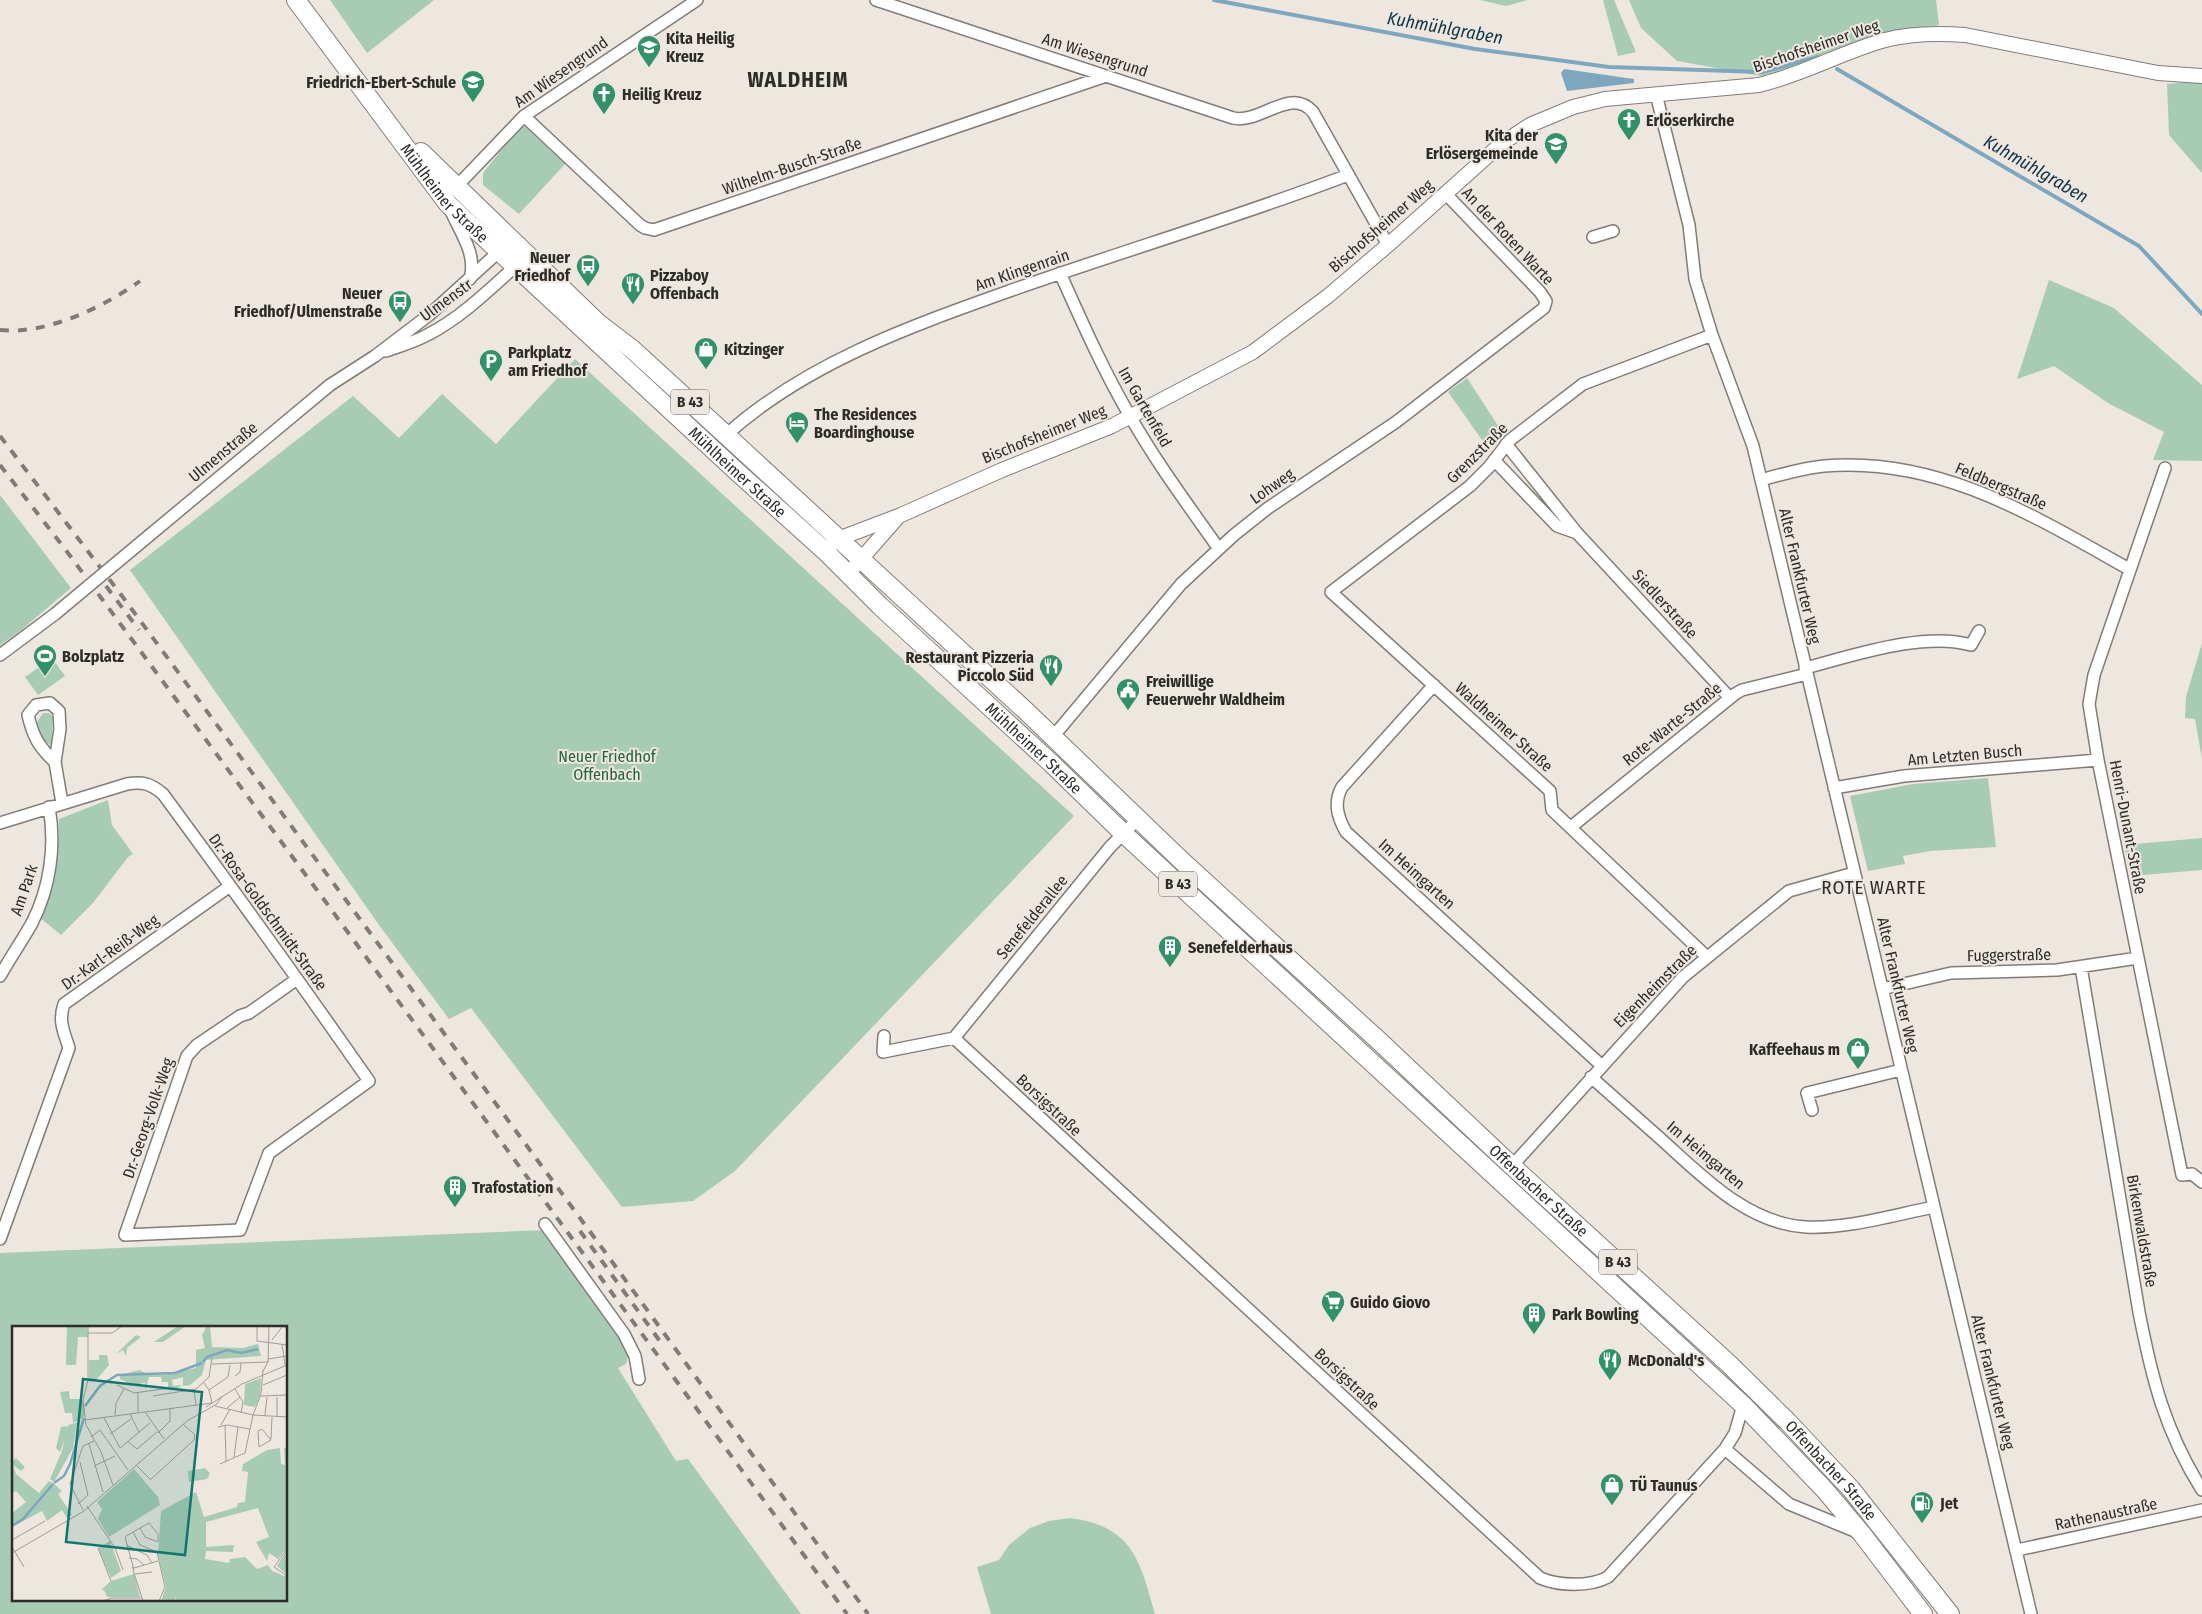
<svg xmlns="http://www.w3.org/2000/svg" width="2202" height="1614" font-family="'Fira Sans Condensed',sans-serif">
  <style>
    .green { fill: #a7cbb5; fill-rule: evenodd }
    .water { fill: #7ea7be }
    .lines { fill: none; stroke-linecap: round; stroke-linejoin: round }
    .stream { stroke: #7ea7be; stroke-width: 4 }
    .minor-casing { stroke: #827c76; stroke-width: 14 }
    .tertiary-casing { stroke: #827c76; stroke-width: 16 }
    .primary-casing { stroke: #827c76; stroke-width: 20 }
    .minor { stroke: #fff; stroke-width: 11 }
    .tertiary { stroke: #fff; stroke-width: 14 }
    .primary { stroke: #fff; stroke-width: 18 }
    .rail { stroke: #807b77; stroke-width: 4; stroke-dasharray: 9 9; stroke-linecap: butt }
    .minor-bridge-casing { stroke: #827c76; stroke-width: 14; stroke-linecap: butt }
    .minor-bridge { stroke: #fff; stroke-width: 11 }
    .labels { text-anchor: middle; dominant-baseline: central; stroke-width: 4; stroke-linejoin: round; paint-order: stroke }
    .shield { fill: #eee7e0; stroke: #686460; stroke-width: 1 }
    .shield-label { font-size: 15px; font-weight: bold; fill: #2e2c29 }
    .poi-label { font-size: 16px; font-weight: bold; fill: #2e2c29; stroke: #eee7e0; text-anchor: start }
    .street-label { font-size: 16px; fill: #2e2c29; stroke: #eee7e0 }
    .park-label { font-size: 16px; fill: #216342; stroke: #eee7e0 }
    .water-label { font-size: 18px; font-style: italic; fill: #123547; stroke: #eee7e0 }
    .quarter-label { font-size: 19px; letter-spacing: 1px; fill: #2e2c29; stroke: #eee7e0 }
    .district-label { font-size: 21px; font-weight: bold; letter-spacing: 1px; fill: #2e2c29; stroke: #eee7e0 }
    .inset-river { fill: none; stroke: #7ea7be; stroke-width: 2.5 }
    .inset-road { fill: none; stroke: #a19c97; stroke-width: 1 }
    .view { fill: #0f766e; fill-opacity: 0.15; stroke: #0f766e; stroke-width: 2.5 }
    .inset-edge { fill: none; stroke: #2e2c29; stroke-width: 2.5 }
  </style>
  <rect width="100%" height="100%" fill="#eee7e0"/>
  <!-- green -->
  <path class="green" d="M330 0H434L367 53Z
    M1480 0H1528L1506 6Z
    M1603 0H1614L1636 52 1618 56Z
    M1629 0H1936L1939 25 1898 33 1772 78 1677 61 1641 28Z
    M2202 81V173L2169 135 2167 84Z
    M522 124 565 164 519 214 483 185V173Z
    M2049 280 2114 308 2202 385V461L2153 460 2164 432 2108 403 2054 366 2017 379Z
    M575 359 1074 816 735 1171 693 1201 622 1207 471 1008 449 1019 379 925 130 570 353 396 399 438 442 394 496 444Z
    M1467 378 1504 435 1487 447 1448 392Z
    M0 495 71 588 20 631 0 645Z
    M2202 643V759L2195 719 2185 718 2186 697Z
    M52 658 65 676 38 695 25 677Z
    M43 713H49L53 717 51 745C42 741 38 732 37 722Z
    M1988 778 1996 847 1930 851 1903 856 1905 864 1868 871 1850 796 1913 784Z
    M108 800 112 825 133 854 128 857 93 903 61 935 39 917C55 879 58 859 59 819Z
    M2202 838V870L2131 876 2124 845Z
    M545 1230 630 1350 626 1364 618 1368 676 1461 688 1459 801 1614H0V1253ZM14 1328H286V1600H14Z
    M1070 1518C1133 1526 1140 1561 1155 1614H991L977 1567 999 1560 1009 1545 1030 1528 1049 1521Z"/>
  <!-- water -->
  <path class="water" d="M1564 69 1634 79V83L1567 91 1561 73Z"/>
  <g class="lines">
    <!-- stream -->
    <path class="stream" d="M1214 0 1475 49 1609 67 1762 72 1818 57
      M1837 69 2139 246 2202 314"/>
    <!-- minor casing -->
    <g class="minor-casing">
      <path id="minor" d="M876 0 1233 118C1261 124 1290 86 1313 112L1388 245
        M1656 94 1689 225 1695 279 1712 335 1753 446 2031 1614
        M524 116 640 225 645 228 654 230 1106 76
        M456 187 524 116 697 0
        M451 211C461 234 477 254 470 279
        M1593 237 1613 231
        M1060 273C1082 322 1103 370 1130 416 1156 462 1188 505 1219 549
        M386 351C400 346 415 342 429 334 462 317 491 288 519 263
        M726 435C807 362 914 325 1015 289 1126 250 1238 217 1348 175
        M1506 444 1577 533 1730 698
        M1494 460 1557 526 1577 533
        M2165 468 2094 675 2089 704 2098 760 2182 1175 2192 1174 2202 1182
        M1761 480C1782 474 1803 468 1824 466 1938 456 2034 516 2129 569
        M151 534 330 385 375 356 429 315 504 247
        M0 655 55 614
        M1805 668C1852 656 1924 631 1971 645L1979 631
        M1434 685 1342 787C1333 803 1338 818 1346 832L1601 1065
        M1052 738 1181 584 1234 535 1268 508 1396 422 1544 308 1546 301 1540 292 1445 193
        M55 762C39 747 33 737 28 715L36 705 50 703 59 711 60 729 55 762 62 803
        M1834 788 1904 776 2098 760
        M0 823 127 784C143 781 151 784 163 794 233 889 302 985 369 1081L269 1153 240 1230 125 1235 187 1056 197 1045 240 1016 249 1013 297 979
        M1571 827 1735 694 1742 690 1807 674
        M1706 956 1552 810 1550 791 1331 592 1470 486 1489 467 1510 440 1583 384 1712 335
        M2081 967 2139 1312C2152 1379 2165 1431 2202 1490
        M0 976C10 958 22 941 32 923 50 888 56 846 49 807
        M1882 989 1951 973 2057 970 2138 958
        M884 1036 883 1052 954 1038
        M954 1038 1540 1578C1559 1586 1590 1587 1608 1577L1725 1449 1735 1433 1743 1405
        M954 1038 1110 847 1138 819
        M1591 1077C1615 1098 1638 1119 1662 1140 1703 1177 1748 1224 1806 1227 1848 1229 1893 1215 1934 1207
        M1812 1110 1807 1093 1901 1070
        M1512 1166 1683 977 1789 891 1854 873
        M545 1224 624 1334 635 1356 639 1379
        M0 1239 69 1048C64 1032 58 1021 64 1004L230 886
        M1725 1449 1789 1504 1857 1532
        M2017 1550 2202 1510"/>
    </g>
    <!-- tertiary casing -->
    <g class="tertiary-casing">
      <path id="tertiary" d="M833 543 838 539 901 515 1002 470 1112 426 1253 352 1328 296 1388 245 1501 144 1530 125 1573 107 1605 99 1759 85C1802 75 1842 52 1885 40 1912 33 1938 33 1965 35L2158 73 2202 76
        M848 574 898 517"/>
    </g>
    <!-- primary casing -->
    <g class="primary-casing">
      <g id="primary">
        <path id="s1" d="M296 0 448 204 734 469 825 551 880 606 1051 763 1123 833 1743 1405 1824 1489 1862 1534 1923 1614"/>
        <path id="s2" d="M421 152 598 323 632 349 726 435 1027 712 1183 862 1377 1039 1512 1166 1729 1364 1788 1422 1851 1489 1950 1614"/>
      </g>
    </g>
    <!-- minor -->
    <use href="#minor" class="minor"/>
    <!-- tertiary -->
    <use href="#tertiary" class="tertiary"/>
    <!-- primary -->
    <use href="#primary" class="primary"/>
    <!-- rail -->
    <path class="rail" d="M0 330C46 335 104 307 140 281
      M0 436 122 596 605 1252 868 1614
      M0 465 65 549 325 901 847 1614
      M106 586 139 630
      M580 1231 662 1344"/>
    <!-- minor-bridge casing -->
    <g class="minor-bridge-casing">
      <path id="minor-bridge" d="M55 614 151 534"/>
    </g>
    <!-- minor-bridge -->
    <use href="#minor-bridge" class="minor-bridge"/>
  </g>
  <!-- icons -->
  <defs>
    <g id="school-pin" transform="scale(1.25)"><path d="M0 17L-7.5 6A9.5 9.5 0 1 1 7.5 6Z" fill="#339169" stroke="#eee7e0"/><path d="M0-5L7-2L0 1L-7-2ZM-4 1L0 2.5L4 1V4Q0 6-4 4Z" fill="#fff"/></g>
    <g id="church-pin" transform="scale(1.25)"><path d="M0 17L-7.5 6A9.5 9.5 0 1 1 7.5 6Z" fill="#339169" stroke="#eee7e0"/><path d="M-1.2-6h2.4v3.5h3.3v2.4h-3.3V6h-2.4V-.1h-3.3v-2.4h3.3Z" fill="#fff"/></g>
    <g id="bus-pin" transform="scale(1.25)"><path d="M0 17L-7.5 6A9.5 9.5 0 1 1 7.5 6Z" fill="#339169" stroke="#eee7e0"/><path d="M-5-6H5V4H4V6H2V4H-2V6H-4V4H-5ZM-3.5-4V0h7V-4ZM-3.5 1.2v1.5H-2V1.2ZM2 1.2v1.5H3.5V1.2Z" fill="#fff"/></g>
    <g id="restaurant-pin" transform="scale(1.25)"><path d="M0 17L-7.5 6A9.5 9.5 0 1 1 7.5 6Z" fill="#339169" stroke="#eee7e0"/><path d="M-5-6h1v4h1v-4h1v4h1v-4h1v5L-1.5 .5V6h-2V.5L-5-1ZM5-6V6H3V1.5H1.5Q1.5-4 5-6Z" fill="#fff"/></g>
    <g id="shop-pin" transform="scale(1.25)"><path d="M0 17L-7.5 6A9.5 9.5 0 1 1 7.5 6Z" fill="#339169" stroke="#eee7e0"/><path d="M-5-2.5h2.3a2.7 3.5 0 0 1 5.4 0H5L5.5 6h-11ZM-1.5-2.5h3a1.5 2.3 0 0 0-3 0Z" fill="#fff"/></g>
    <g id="parking-pin" transform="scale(1.25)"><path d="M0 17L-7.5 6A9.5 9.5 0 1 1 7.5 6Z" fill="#339169" stroke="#eee7e0"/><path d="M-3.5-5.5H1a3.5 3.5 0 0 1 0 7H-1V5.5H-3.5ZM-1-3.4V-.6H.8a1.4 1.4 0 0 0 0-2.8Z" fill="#fff"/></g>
    <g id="hotel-pin" transform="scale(1.25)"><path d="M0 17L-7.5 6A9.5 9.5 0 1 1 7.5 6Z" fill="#339169" stroke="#eee7e0"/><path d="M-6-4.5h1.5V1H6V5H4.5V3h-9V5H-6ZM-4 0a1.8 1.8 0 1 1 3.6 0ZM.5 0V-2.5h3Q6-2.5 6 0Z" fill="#fff"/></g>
    <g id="stadium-pin" transform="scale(1.25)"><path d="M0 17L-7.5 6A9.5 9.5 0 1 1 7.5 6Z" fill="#339169" stroke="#eee7e0"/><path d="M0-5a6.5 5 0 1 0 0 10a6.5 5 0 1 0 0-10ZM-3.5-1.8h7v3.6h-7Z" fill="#fff"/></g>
    <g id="civic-pin" transform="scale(1.25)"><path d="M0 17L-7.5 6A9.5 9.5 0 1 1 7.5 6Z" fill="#339169" stroke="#eee7e0"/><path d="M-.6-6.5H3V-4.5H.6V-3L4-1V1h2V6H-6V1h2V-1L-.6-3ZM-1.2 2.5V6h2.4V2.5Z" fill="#fff"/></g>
    <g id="building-pin" transform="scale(1.25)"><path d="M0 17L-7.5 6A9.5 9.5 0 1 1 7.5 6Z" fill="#339169" stroke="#eee7e0"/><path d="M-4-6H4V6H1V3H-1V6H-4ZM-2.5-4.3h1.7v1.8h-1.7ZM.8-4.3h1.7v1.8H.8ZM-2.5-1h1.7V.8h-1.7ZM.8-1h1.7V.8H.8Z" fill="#fff"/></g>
    <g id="supermarket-pin" transform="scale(1.25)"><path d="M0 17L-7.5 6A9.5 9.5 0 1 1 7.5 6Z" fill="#339169" stroke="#eee7e0"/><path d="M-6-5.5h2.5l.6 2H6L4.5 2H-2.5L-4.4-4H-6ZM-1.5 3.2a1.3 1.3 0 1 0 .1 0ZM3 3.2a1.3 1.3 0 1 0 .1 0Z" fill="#fff"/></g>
    <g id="fuel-pin" transform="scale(1.25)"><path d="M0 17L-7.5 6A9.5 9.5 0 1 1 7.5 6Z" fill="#339169" stroke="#eee7e0"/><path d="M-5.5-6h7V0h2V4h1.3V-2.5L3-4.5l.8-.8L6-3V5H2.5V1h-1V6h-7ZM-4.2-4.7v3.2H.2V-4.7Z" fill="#fff"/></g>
  </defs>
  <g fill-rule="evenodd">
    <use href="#school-pin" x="649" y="47"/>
    <use href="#school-pin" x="473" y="82"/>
    <use href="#church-pin" x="604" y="94"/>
    <use href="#church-pin" x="1629" y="120"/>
    <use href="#school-pin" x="1556" y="144"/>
    <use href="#bus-pin" x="588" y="266"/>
    <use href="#restaurant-pin" x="633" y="284"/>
    <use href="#bus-pin" x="400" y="302"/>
    <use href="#shop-pin" x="706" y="349"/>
    <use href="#parking-pin" x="491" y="361"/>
    <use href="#hotel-pin" x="797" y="423"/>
    <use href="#stadium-pin" x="45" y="656"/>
    <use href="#restaurant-pin" x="1051" y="666"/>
    <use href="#civic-pin" x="1128" y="690"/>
    <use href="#building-pin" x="1170" y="947"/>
    <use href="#shop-pin" x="1858" y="1049"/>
    <use href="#building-pin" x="455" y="1187"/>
    <use href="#supermarket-pin" x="1333" y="1302"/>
    <use href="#building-pin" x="1534" y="1314"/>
    <use href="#restaurant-pin" x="1610" y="1360"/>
    <use href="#shop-pin" x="1612" y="1485"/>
    <use href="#fuel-pin" x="1922" y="1503"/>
  </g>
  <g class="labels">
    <!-- shield labels -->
    <g class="shield">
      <rect x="671" y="389.5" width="38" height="25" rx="4"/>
      <rect x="1159" y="871.5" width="38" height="25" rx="4"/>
      <rect x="1599" y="1249.5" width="38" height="25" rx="4"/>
    </g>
    <g class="shield-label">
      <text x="690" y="402">B 43</text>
      <text x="1178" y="884">B 43</text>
      <text x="1618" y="1262">B 43</text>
    </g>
    <!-- poi labels -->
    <g class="poi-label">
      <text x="666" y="38">Kita Heilig<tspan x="666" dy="18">Kreuz</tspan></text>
      <text x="456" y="82" text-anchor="end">Friedrich-Ebert-Schule</text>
      <text x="622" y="94">Heilig Kreuz</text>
      <text x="1646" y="120">Erlöserkirche</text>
      <text x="1538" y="135" text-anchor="end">Kita der<tspan x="1538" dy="18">Erlösergemeinde</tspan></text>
      <text x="570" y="257" text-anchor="end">Neuer<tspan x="570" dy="18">Friedhof</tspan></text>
      <text x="650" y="275">Pizzaboy<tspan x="650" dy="18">Offenbach</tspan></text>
      <text x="382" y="293" text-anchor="end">Neuer<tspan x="382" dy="18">Friedhof/Ulmenstraße</tspan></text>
      <text x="724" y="349">Kitzinger</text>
      <text x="508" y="352">Parkplatz<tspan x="508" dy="18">am Friedhof</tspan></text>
      <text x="814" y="414">The Residences<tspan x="814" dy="18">Boardinghouse</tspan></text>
      <text x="62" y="656">Bolzplatz</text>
      <text x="1034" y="657" text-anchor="end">Restaurant Pizzeria<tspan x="1034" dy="18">Piccolo Süd</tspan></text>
      <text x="1146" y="681">Freiwillige<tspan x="1146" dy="18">Feuerwehr Waldheim</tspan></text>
      <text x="1188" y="947">Senefelderhaus</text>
      <text x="1840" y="1049" text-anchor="end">Kaffeehaus m</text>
      <text x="472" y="1187">Trafostation</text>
      <text x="1350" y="1302">Guido Giovo</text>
      <text x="1552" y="1314">Park Bowling</text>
      <text x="1628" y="1360">McDonald's</text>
      <text x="1630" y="1485">TÜ Taunus</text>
      <text x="1940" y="1503">Jet</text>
    </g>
    <!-- street labels -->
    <g class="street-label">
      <text transform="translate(1816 46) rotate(-19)">Bischofsheimer Weg</text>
      <text transform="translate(1095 55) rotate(18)">Am Wiesengrund</text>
      <text transform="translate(561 72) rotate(-35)">Am Wiesengrund</text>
      <text transform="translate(792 166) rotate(-19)">Wilhelm-Busch-Straße</text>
      <text stroke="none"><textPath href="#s1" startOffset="244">Mühlheimer Straße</textPath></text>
      <text transform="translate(1381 226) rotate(-41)">Bischofsheimer Weg</text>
      <text transform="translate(1508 236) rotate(47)">An der Roten Warte</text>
      <text transform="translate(1022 270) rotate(-19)">Am Klingenrain</text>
      <text transform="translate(446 300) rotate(-36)">Ulmenstr</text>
      <text transform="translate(1145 407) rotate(60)">Im Gartenfeld</text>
      <text transform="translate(1044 434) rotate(-22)">Bischofsheimer Weg</text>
      <text transform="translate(223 452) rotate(-40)">Ulmenstraße</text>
      <text transform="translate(1477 453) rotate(-45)">Grenzstraße</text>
      <text stroke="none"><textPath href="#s1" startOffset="649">Mühlheimer Straße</textPath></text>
      <text transform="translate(1272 486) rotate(-35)">Lohweg</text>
      <text transform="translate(2001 486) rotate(23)">Feldbergstraße</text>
      <text transform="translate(1800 576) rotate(77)">Alter Frankfurter Weg</text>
      <text transform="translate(1665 604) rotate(47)">Siedlerstraße</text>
      <text transform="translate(1672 724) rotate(-39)">Rote-Warte-Straße</text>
      <text transform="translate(1504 727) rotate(42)">Waldheimer Straße</text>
      <text stroke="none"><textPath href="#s1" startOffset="1054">Mühlheimer Straße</textPath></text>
      <text transform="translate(1965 755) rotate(-5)">Am Letzten Busch</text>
      <text transform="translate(2128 827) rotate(79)">Henri-Dunant-Straße</text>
      <text transform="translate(1417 874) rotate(42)">Im Heimgarten</text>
      <text transform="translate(24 890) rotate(-71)">Am Park</text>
      <text transform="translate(268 912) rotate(54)">Dr.-Rosa-Goldschmidt-Straße</text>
      <text transform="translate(1032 917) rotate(-51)">Senefelderallee</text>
      <text transform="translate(110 952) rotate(-36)">Dr.-Karl-Reiß-Weg</text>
      <text transform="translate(2009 955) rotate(-1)">Fuggerstraße</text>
      <text transform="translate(1898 985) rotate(77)">Alter Frankfurter Weg</text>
      <text transform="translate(1655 986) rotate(-45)">Eigenheimstraße</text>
      <text transform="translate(1049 1105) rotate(43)">Borsigstraße</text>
      <text transform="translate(148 1118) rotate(-71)">Dr.-Georg-Volk-Weg</text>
      <text transform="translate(1706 1155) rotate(40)">Im Heimgarten</text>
      <text stroke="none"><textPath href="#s2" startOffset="1526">Offenbacher Straße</textPath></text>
      <text transform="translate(2142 1231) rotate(80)">Birkenwaldstraße</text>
      <text transform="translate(1347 1379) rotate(43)">Borsigstraße</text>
      <text transform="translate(1993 1382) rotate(76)">Alter Frankfurter Weg</text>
      <text stroke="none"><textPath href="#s2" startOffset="1931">Offenbacher Straße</textPath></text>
      <text transform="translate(2106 1514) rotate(-12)">Rathenaustraße</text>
    </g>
    <!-- park labels -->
    <g class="park-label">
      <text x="607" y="756">Neuer Friedhof<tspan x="607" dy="18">Offenbach</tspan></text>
    </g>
    <!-- water labels -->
    <g class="water-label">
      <text transform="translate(1445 28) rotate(10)">Kuhmühlgraben</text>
      <text transform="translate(2036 169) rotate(30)">Kuhmühlgraben</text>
    </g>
    <!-- quarter labels -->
    <g class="quarter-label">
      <text x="1874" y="887">ROTE WARTE</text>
    </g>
    <!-- district labels -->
    <g class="district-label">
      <text x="798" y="80">WALDHEIM</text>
    </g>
  </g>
  <!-- overview -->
  <g transform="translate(12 1326)">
    <rect width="275" height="275" fill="#eee7e0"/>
    <path d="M55 0H75L76 11H66L64 39H54ZM166 0H174L151 16H142ZM195 0H198L200 21 231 22 246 18 249 30 194 34 190 49 178 59 171 60V51L160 54 161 60 170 59 166 62H156V56H150L149 51H137L133 65V56L124 60 108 53V49L127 44 136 48 152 49 184 42V24L193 22 190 9ZM124 9 129 11 115 22 114 30 111 24 104 28ZM87 29H95L97 39 85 53 77 56V34H87ZM249 52 248 70 243 81 232 79 233 58ZM57 65 58 73H70L73 85 71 92 61 97 60 87H53L48 66ZM70 95 65 98 61 122 42 156 38 153 50 125 56 99ZM55 100V107L48 126 44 122 49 101ZM268 122 269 138 273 139 272 122H275V222L266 233 257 227 255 235 244 216 257 211 246 182 194 196V221L222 219 221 226 194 225 193 233 217 237 218 233 233 231 245 243 256 239 260 245 275 251V275H164L163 270V275H149L154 261 146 229 149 185 184 166 192 191 225 181 226 177 233 176 236 146 230 145 231 138 255 124ZM4 132 13 141 9 145 1 139 4 148 27 167 37 155 41 157 50 165 46 168 60 189 55 192 50 184 35 195 30 185 0 201V187L14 176 4 165 0 167V136ZM193 142 198 147 195 153 177 156 176 145ZM122 143 146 171 148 179 97 211 86 193 90 183 85 176ZM98 215 109 245 99 252 86 222ZM275 224V249L265 240ZM122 248 128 271H95L92 264H89L99 255Z" fill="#a7cbb5"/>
    <path class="inset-river" d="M191 36 195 31 215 24 229 27 246 23M73 80 88 60 105 49 163 47 190 37M42 157 52 150 58 138 72 92M0 200 11 193 41 158"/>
    <path class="inset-road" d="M76 0V54L71 74 74 99 89 126 101 159M245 0V15L275 19M76 7H100L110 0M260 14 271 0 275 3M270 18 273 39M256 33 275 30M200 38 256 36M251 45 256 36 257 0M223 50 228 46 229 37M105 59 122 67 158 62M251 59 275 49M223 63 231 76 229 87M182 64 184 79M197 64 216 51 218 39M141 70 184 63 197 51 200 32M249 70 275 69M203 80 241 89 275 91M194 81 230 58 275 39M215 82 228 71M126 86V67M133 86 152 113M118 88 127 106M103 89 104 77 112 63M253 89 255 71M265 91V71M92 92 108 122 138 97M73 94 200 77 197 64 192 57M209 99 218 83M213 99 214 135M206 101 215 99 238 103M250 103 259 114 247 121 246 105ZM146 107 158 95V82M98 108 119 93M79 111 88 104 116 144M259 113 260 91M115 115 125 123 145 106M77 118 91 166M222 131 226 101M208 138 233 127 241 89 249 68 251 44M124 139 138 153M82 140 103 130M138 154 182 114 183 109 171 98M66 178 76 169 68 136M75 180 103 222 111 244M71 184 58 158 71 120 82 115M121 206 128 219 145 226 153 261 147 275M0 214 33 195M114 219 135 229 140 237M0 221 12 241M86 222 99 255M275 223 262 241 275 250M0 227 72 185 175 95 205 78 210 70M117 232 125 233 132 239M120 241 122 244 113 211 121 206 128 202 137 197 146 208V216L133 211 128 202M122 242 146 235M121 244 131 275M123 248 140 246M91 275 100 272H130"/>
    <path class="view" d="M71 53 190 66 173 229 54 216Z"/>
    <rect width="275" height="275" class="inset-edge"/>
  </g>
</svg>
